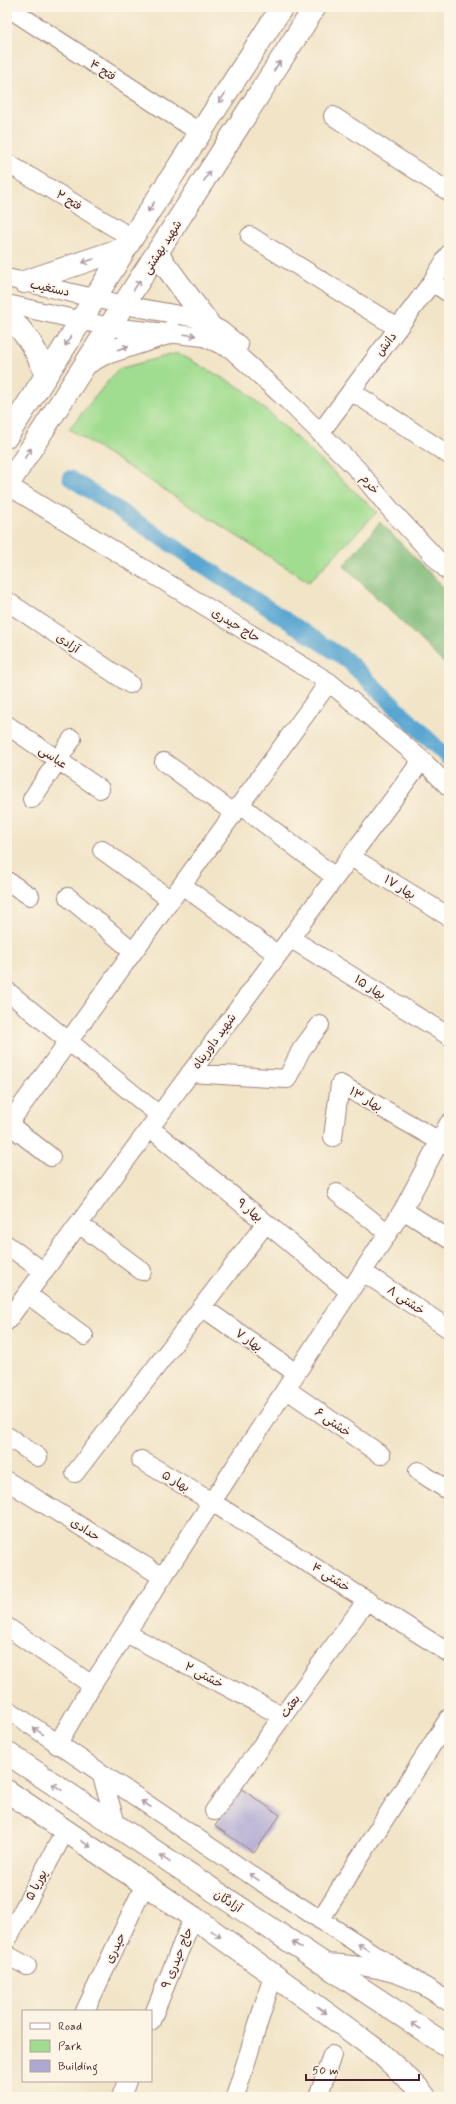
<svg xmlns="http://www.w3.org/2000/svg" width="456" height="2104" font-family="Mynerve,'Playpen Sans Arabic',sans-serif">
	<rect width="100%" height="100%" fill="#fcf5e5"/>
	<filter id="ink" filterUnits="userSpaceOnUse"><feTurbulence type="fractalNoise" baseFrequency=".025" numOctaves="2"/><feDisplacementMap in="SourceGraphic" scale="8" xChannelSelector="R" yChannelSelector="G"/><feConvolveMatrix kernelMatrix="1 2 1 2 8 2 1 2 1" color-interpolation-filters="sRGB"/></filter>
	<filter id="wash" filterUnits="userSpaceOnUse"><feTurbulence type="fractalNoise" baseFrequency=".012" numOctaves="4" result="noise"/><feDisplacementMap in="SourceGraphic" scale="16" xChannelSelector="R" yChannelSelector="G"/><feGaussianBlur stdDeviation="0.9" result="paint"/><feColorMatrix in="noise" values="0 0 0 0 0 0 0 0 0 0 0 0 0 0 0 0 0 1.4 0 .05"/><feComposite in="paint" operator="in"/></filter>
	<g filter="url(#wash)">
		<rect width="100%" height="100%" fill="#f1e4c7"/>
		<path fill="#a1dd90" stroke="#767e5e" d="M178,353l66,37 133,122 -68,70 -240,-153 49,-60z"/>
		<path fill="#80bc7a" stroke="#656e52" d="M380,522l69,71v75l-105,-102z"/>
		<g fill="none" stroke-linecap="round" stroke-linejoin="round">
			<path stroke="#58a6d2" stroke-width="16" d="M70,478l277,182 102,99"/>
		</g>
		<g id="blocks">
			<path fill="#aea8d4" d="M240,1788l40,27 -26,38 -39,-27z"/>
		</g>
	</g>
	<g filter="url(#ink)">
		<use href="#blocks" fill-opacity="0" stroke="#9e8279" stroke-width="1"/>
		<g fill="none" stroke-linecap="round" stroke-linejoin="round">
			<g stroke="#9e8279" stroke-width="20">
				<path id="minor" d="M7,7l192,125
					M333,116l116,76
					M7,163l125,75
					M250,236l148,92
					M7,278l117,27 72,13 24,12 19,15
					M432,282l17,11
					M7,304l103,23 94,10 27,12 56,51 70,69 33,40 59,63
					M351,391l98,64
					M320,433l112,-151 17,-28
					M7,485l322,197 93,78 27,27
					M7,601l123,83
					M7,725l93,64
					M164,762l70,51
					M32,799l40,-60
					M240,805l95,72
					M102,850l69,50
					M351,857l98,60
					M7,881l23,15
					M182,885l96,70
					M68,897l65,54
					M290,938l159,98
					M7,991l152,124
					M190,1073l97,6 14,-29 19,-25
					M7,1123l44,34
					M7,1126l322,-444
					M150,1128l200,164
					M333,1137l7,-53 108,62
					M337,1193l51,40
					M403,1210l46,29
					M79,1224l63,47
					M7,1245l37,27
					M363,1272l86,57
					M27,1294l57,42
					M202,1307l94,66
					M7,1321l415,-561
					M286,1389l95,66
					M7,1436l31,21
					M141,1460l71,42 237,151
					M418,1471l31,20
					M75,1473l191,-250
					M7,1481l156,96
					M7,1627l85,58
					M126,1633l156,83
					M7,1709l253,172 159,102
					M57,1745l35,-60 311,-475 46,-87
					M101,1773l16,54
					M214,1811l153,-211
					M320,1920l129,-202
					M7,1940l58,-109
					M7,1955l20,11
					M324,1963c32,1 67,5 96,21 10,5 20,12 29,18
					M85,2011l60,-127
					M151,2021l42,-104
					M121,2097l6,-16
					M235,2097l38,-121
					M318,2097l14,-42"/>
			</g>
			<g stroke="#9e8279" stroke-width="24">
				<path id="major" d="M157,254l51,69
					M24,282l101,-34
					M7,317c20,15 30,35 39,58
					M87,363l16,-9 68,-22
					M7,436l55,-85 70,-113 150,-231
					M7,486l308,-479
					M7,1753l442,294
					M7,1791l186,126 151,109 35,26 39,36 7,9"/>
			</g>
			<use href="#minor" stroke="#fff" stroke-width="18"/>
			<use href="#major" stroke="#fff" stroke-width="22"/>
		</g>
		<defs><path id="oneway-shaft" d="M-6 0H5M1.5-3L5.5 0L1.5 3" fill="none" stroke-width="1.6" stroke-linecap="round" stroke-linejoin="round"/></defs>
		<g stroke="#ae9aa0">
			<use href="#oneway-shaft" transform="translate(277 66) rotate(-57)"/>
			<use href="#oneway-shaft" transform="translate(222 98) rotate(124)"/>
			<use href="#oneway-shaft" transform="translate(207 176) rotate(-58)"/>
			<use href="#oneway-shaft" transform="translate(151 207) rotate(123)"/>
			<use href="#oneway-shaft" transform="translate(88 261) rotate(161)"/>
			<use href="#oneway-shaft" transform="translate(137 285) rotate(-57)"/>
			<use href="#oneway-shaft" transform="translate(190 335) rotate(7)"/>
			<use href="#oneway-shaft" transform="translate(68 341) rotate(121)"/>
			<use href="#oneway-shaft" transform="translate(123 348) rotate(-16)"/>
			<use href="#oneway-shaft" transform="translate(28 453) rotate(-57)"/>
			<use href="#oneway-shaft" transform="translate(38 1731) rotate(-145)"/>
			<use href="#oneway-shaft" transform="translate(57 1787) rotate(-146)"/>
			<use href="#oneway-shaft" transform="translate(146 1804) rotate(-147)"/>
			<use href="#oneway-shaft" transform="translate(86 1844) rotate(34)"/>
			<use href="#oneway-shaft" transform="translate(165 1859) rotate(-146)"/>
			<use href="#oneway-shaft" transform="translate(254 1877) rotate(-145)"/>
			<use href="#oneway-shaft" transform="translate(216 1934) rotate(36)"/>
			<use href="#oneway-shaft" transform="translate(297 1945) rotate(-147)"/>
			<use href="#oneway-shaft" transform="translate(363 1947) rotate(-148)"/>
			<use href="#oneway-shaft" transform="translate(322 2010) rotate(36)"/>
			<use href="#oneway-shaft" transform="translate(416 2026) rotate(-147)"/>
		</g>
	</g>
	<g text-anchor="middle" stroke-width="3.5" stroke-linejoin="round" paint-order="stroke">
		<g font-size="12" fill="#4a1f2b" stroke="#fcf5e5">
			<text transform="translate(103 70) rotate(33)" y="4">فتح ۴</text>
			<text transform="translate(69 200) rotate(31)" y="4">فتح ۲</text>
			<text transform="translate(162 247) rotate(-57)" y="4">شهید بهشتی</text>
			<text transform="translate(50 288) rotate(12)" y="4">دستغیب</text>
			<text transform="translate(386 344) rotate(-53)" y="4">دانش</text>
			<text transform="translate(370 484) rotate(51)" y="4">خرم</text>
			<text transform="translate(236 625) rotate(31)" y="4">حاج حیدری</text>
			<text transform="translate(68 643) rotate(34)" y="4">آزادی</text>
			<text transform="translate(53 757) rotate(34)" y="4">عباسی</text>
			<text transform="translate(400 887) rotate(31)" y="4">بهار ۱۷</text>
			<text transform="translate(370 987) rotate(32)" y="4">بهار ۱۵</text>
			<text transform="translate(214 1041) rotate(-54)" y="4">شهید داورپناه</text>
			<text transform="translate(366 1099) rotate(30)" y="4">بهار ۱۳</text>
			<text transform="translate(250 1210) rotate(39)" y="4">بهار ۹</text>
			<text transform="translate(406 1300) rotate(34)" y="4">خشتی ۸</text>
			<text transform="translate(249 1340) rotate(35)" y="4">بهار ۷</text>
			<text transform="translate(333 1422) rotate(35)" y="4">خشتی ۶</text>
			<text transform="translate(176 1481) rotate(30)" y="4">بهار ۵</text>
			<text transform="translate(85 1529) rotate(32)" y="4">حدادی</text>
			<text transform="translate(331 1577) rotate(33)" y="4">خشتی ۴</text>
			<text transform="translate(204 1675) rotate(28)" y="4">خشتی ۲</text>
			<text transform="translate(290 1706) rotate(-54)" y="4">بعثت</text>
			<text transform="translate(36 1885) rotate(-62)" y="4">پوریا ۵</text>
			<text transform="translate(228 1901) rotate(33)" y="4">آزادگان</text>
			<text transform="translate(115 1948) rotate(-65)" y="4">حیدری</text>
			<text transform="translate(177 1958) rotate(-68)" y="4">حاج حیدری ۹</text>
		</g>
	</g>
	<rect width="456" height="2104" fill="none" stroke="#fcf5e5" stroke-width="24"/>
	<rect x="22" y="2010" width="130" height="72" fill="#fcf5e5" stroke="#b59f9b"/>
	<rect x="30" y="2023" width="20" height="6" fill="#ffffff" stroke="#b59f9b"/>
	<text x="58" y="2030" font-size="12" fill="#4a1f2b">Road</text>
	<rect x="30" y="2040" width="20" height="12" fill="#a1dd90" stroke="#b59f9b"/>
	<text x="58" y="2050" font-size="12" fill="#4a1f2b">Park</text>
	<rect x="30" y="2060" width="20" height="12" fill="#aea8d4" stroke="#b59f9b"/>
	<text x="58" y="2070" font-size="12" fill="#4a1f2b">Building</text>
	<path d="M306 2074v6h113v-6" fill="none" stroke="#4a1f2b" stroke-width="2"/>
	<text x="312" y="2074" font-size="12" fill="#4a1f2b" stroke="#fcf5e5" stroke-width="3" paint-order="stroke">50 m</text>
</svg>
